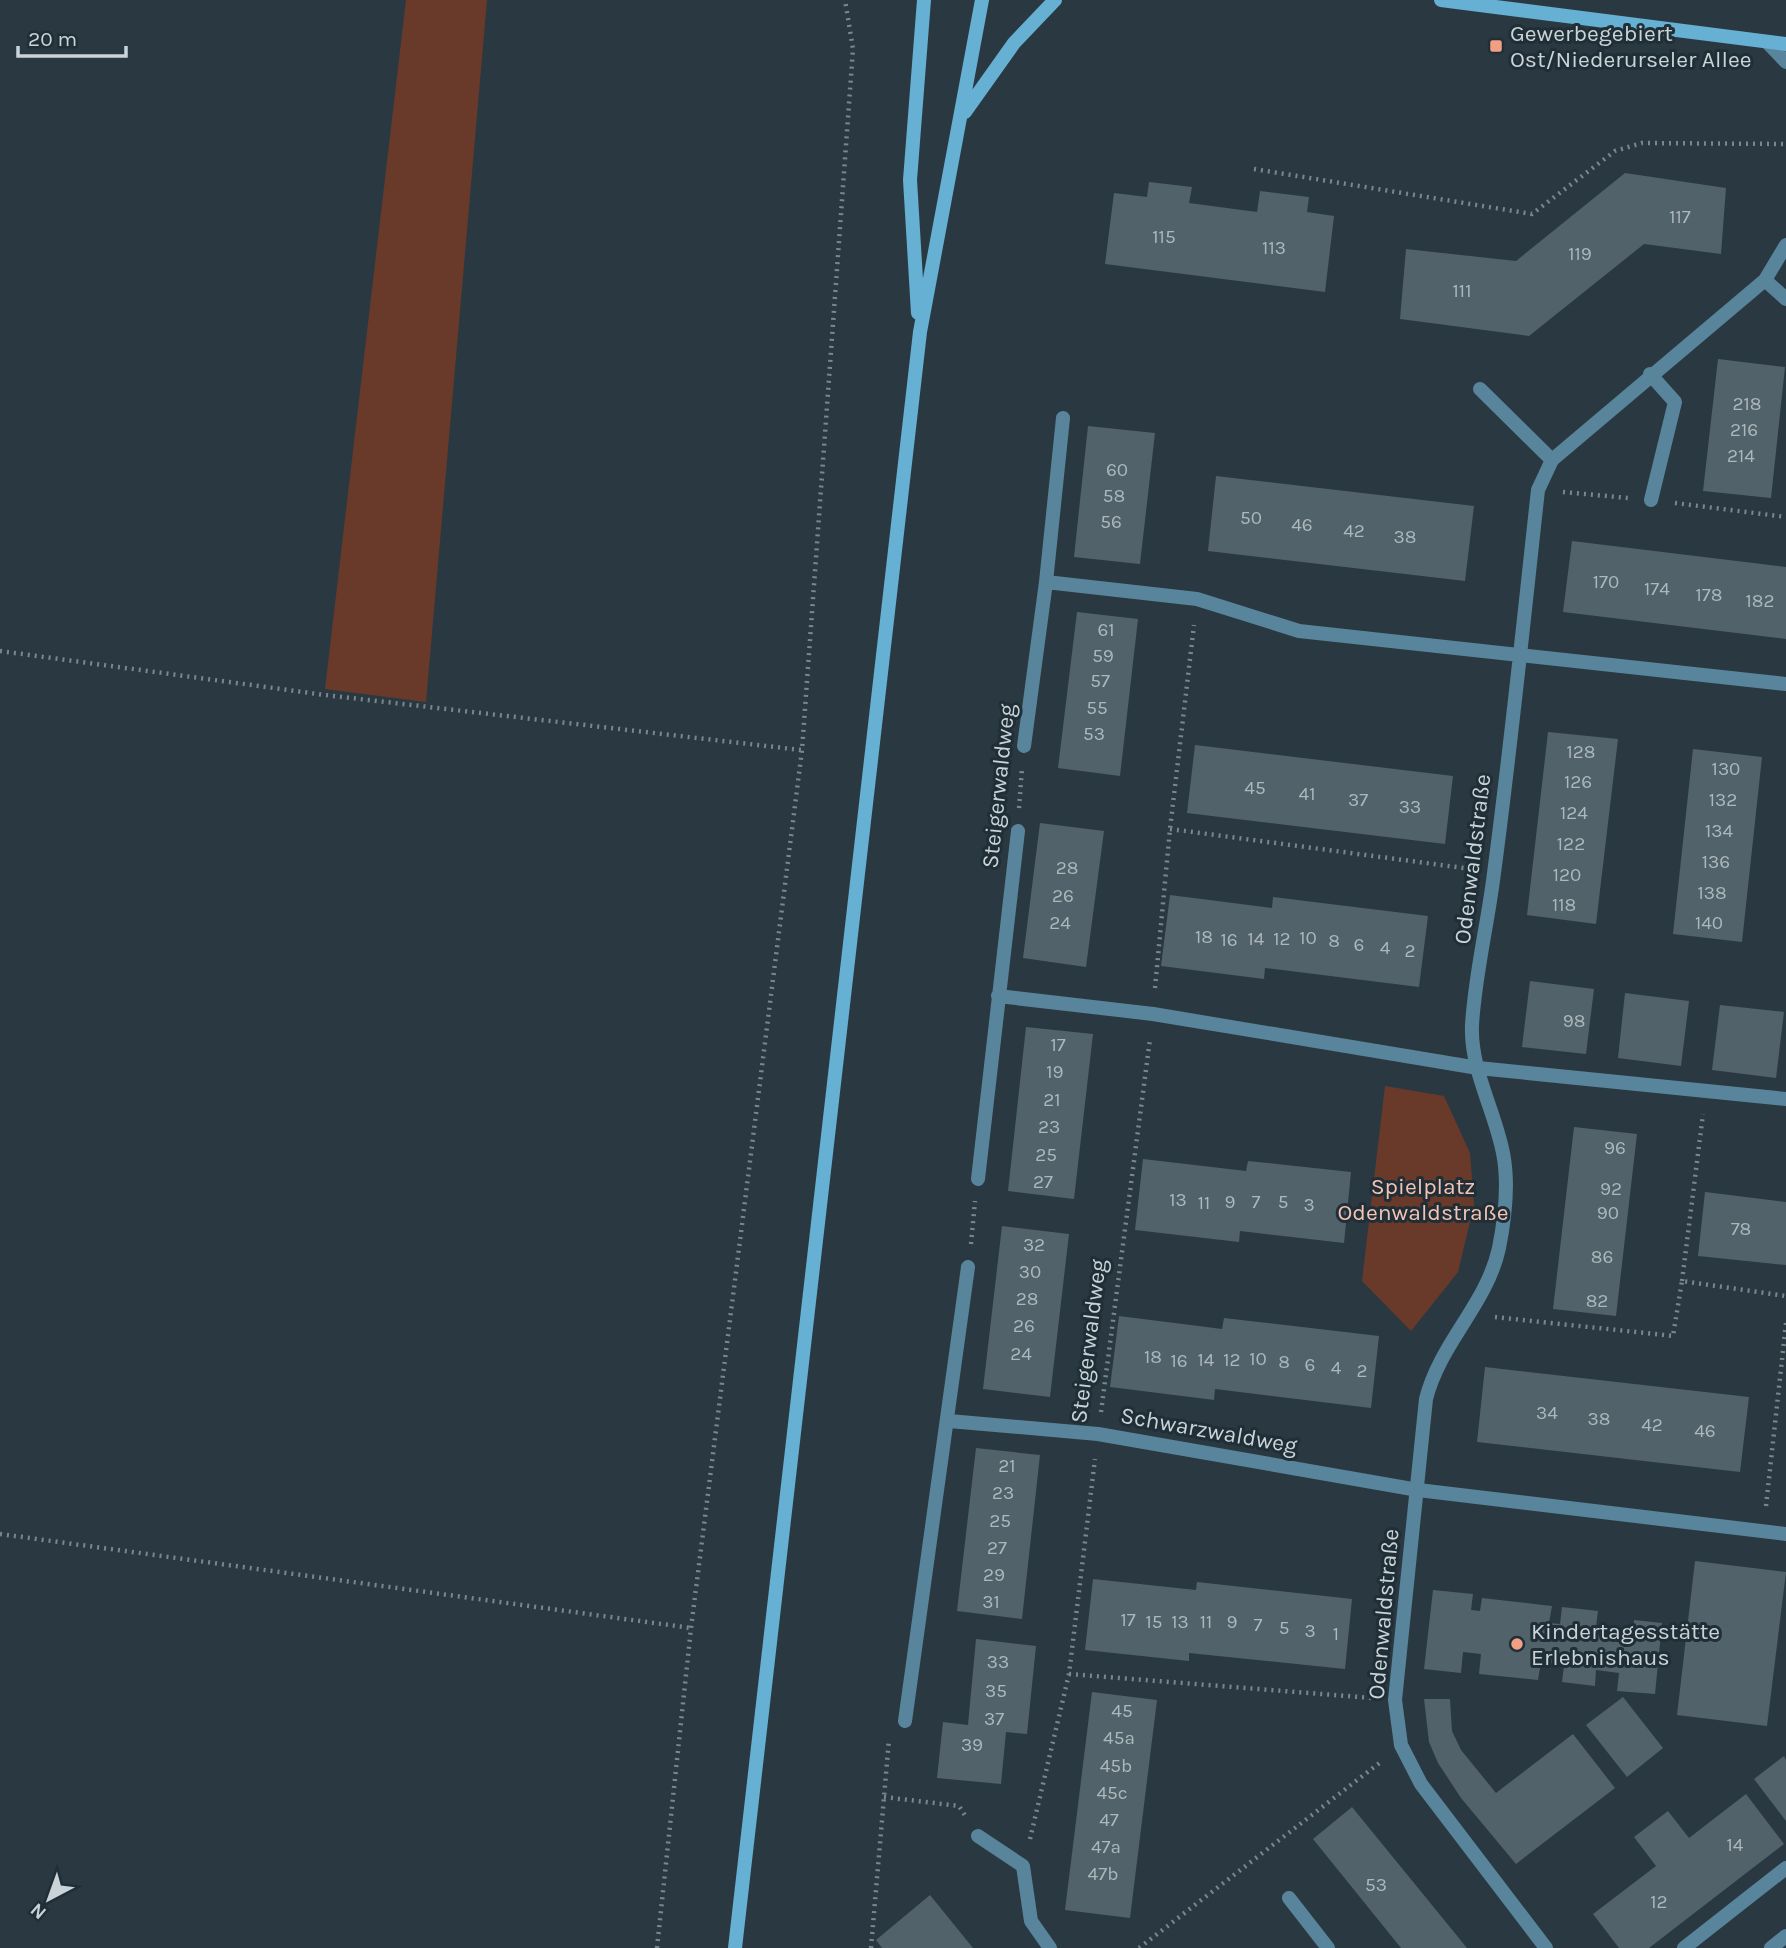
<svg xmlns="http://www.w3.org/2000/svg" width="1786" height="1948" font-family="Karla,sans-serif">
	<rect width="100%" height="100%" fill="#2a3941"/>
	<path fill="#693a2a" d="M406,0h81l-61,702 -101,-13z
		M1385,1086l59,10 26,57 4,52 -16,67 -47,59 -49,-50z"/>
	<path fill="#51626a" d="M1625,173l101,15 -5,66 -77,-10 -115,92 -129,-17 6,-70 110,12z
		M1149,182l43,5 -3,16 68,9 3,-21 49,6 -2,15 27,4 -9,76 -220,-28 9,-71 33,4z
		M1718,359l67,8 -14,131 -68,-7z
		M1088,426l67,7 -15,131 -66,-7z
		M1216,476l258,30 -9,75 -257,-30z
		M1572,541l214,26v72l-223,-27z
		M1077,612l61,7 -18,157 -62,-8z
		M1548,732l70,7 -22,185 -69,-9z
		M1195,745l258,31 -8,68 -258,-31z
		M1693,749l69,8 -20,185 -69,-8z
		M1040,823l64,8 -18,136 -63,-9z
		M1170,895l102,13 1,-11 155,19 -9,71 -154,-19 -1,11 -103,-13z
		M1530,981l64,8 -8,65 -64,-7z
		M1625,993l64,8 -8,65 -63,-8z
		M1720,1005l64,7 -8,66 -64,-8z
		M1026,1027l67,7 -19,165 -66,-8z
		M1574,1127l63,7 -21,182 -63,-7z
		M1143,1159l103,12 2,-10 103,11 -7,71 -104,-12 -1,11 -104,-12z
		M1705,1192l81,10v63l-88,-9z
		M1002,1226l67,8 -19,163 -67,-8z
		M1119,1316l103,13 2,-11 155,18 -8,72 -156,-19 -1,11 -104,-13z
		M1485,1367l264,30 -9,75 -263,-30z
		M976,1448l64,7 -18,164 -65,-8z
		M1695,1561l91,11 -19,154 -90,-11z
		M1093,1579l103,11 1,-8 155,17 -7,70 -156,-16v8l-104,-11z
		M1433,1590l40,4 -2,16 9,1 2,-13 70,8 -3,17 11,1 2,-17 36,4 -3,24 38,4 1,-19 28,3 -7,71 -38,-3 2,-18 -23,-3 -1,16 -33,-4 2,-17 -23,-3 -3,18 -59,-6 2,-20 -18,-2 -2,21 -37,-4z
		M976,1639l60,7 -9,88 -21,-2 -5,52 -64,-6 6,-56 25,3z
		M1092,1692l65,8 -27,218 -65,-8z
		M1623,1697l40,51 -36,29 -41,-52z
		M1424,1699h26l2,32 9,19 35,43 77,-59 42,54 -99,76 -55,-66 -23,-35 -9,-21z
		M1784,1756l2,4v61l-32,-42z
		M1746,1794l38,50 -135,104h-30l-26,-34 63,-48 -22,-29 34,-26 21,27z
		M1352,1807l115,141h-66l-88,-109z
		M930,1895l43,53h-91l-6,-8z"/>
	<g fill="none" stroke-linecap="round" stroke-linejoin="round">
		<path stroke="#7b878d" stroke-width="4.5" stroke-dasharray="2 5" stroke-linecap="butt" d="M1254,169l278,45 83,-63 27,-8 144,1
			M1563,492l65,6
			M1675,503l111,14
			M0,651l325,44 476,55
			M1019,808l3,-40
			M1170,829l301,40
			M1155,988l15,-159 24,-204
			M971,1244l4,-43
			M1682,1281l21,-167
			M1495,1317l178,19 9,-55 104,15
			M1101,1412l49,-373
			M1766,1506l20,-183
			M0,1534l691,94
			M1069,1674l303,24
			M884,1797l75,9 7,11
			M1030,1839l39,-165 26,-215
			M657,1948l34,-320 111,-878 51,-701 -8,-49
			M871,1948l18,-209
			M1139,1948l243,-187"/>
		<path stroke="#58859b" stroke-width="14" d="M1480,389l72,71
			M1289,1898l39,50"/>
		<path stroke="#58859b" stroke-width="14" d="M1767,42l19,20
			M1765,280l21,19
			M1650,374l25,28 -24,98
			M1046,582l151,17 102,32 487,53
			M1024,746l22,-164 17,-164
			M998,996l155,18 325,54 308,31
			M978,1179l40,-348
			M949,1421l149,13 320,56 368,44
			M905,1721l63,-454
			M978,1836l45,30 8,55 19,27
			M1546,1948l-125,-164 -20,-39 -6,-45 31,-301c14,-56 61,-95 73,-151 6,-30 10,-65 4,-95 -8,-42 -33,-84 -31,-128 3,-51 16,-102 22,-152 17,-127 30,-256 44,-383l14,-30 213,-180 21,-35
			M1684,1948l102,-80
			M1771,1948l15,-12"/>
		<path stroke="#66b0d3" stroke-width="14" d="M1441,0l345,44
			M965,112l49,-69 41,-43
			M918,313l-8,-133 14,-180
			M735,1948l185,-1616 62,-332"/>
	</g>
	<g fill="#f39f83" stroke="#202f37" stroke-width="2.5">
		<rect x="1489" y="39" width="14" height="14" rx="3.5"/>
		<circle cx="1517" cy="1644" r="7"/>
	</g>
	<g text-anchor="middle" stroke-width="6" stroke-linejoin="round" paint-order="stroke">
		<g font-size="19" fill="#acb8bc">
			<text x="1680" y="223">117</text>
			<text x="1164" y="243">115</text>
			<text x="1274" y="254">113</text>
			<text x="1580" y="260">119</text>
			<text x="1462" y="297">111</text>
			<text x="1747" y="410">218</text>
			<text x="1744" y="436">216</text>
			<text x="1741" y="462">214</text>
			<text x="1117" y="476">60</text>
			<text x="1114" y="502">58</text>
			<text x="1251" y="524">50</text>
			<text x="1111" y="528">56</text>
			<text x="1302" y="531">46</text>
			<text x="1354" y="537">42</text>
			<text x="1405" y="543">38</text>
			<text x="1606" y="588">170</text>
			<text x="1657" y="595">174</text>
			<text x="1709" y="601">178</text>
			<text x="1760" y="607">182</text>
			<text x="1106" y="636">61</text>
			<text x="1103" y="662">59</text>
			<text x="1100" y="687">57</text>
			<text x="1097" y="714">55</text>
			<text x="1094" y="740">53</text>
			<text x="1581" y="758">128</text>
			<text x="1726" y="775">130</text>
			<text x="1578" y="788">126</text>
			<text x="1255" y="794">45</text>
			<text x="1307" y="800">41</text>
			<text x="1358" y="806">37</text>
			<text x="1723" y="806">132</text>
			<text x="1410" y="813">33</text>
			<text x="1574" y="819">124</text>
			<text x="1719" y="837">134</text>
			<text x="1571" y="850">122</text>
			<text x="1716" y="868">136</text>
			<text x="1067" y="874">28</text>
			<text x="1567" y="881">120</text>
			<text x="1712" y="899">138</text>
			<text x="1063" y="902">26</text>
			<text x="1564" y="911">118</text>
			<text x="1060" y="929">24</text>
			<text x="1709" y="929">140</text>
			<text x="1204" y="943">18</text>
			<text x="1308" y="944">10</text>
			<text x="1256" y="945">14</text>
			<text x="1282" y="945">12</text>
			<text x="1229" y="946">16</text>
			<text x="1334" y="947">8</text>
			<text x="1359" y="951">6</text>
			<text x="1385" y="954">4</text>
			<text x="1410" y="957">2</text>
			<text x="1574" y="1027">98</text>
			<text x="1058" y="1051">17</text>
			<text x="1055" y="1078">19</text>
			<text x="1052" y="1106">21</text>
			<text x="1049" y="1133">23</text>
			<text x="1615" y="1154">96</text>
			<text x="1046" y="1161">25</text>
			<text x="1043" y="1188">27</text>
			<text x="1611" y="1195">92</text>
			<text x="1178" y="1206">13</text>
			<text x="1230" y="1208">9</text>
			<text x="1256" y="1208">7</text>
			<text x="1283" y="1208">5</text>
			<text x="1204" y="1209">11</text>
			<text x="1309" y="1211">3</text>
			<text x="1608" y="1219">90</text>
			<text x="1741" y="1235">78</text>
			<text x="1034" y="1251">32</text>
			<text x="1602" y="1263">86</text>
			<text x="1030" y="1278">30</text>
			<text x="1027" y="1305">28</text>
			<text x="1597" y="1307">82</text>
			<text x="1024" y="1332">26</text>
			<text x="1021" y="1360">24</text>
			<text x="1153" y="1363">18</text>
			<text x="1258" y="1365">10</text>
			<text x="1206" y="1366">14</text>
			<text x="1232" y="1366">12</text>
			<text x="1179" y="1367">16</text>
			<text x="1284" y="1368">8</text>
			<text x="1310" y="1371">6</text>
			<text x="1336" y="1374">4</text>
			<text x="1362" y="1377">2</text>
			<text x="1547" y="1419">34</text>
			<text x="1599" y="1425">38</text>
			<text x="1652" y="1431">42</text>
			<text x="1705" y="1437">46</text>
			<text x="1007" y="1472">21</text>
			<text x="1003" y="1499">23</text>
			<text x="1000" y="1527">25</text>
			<text x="997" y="1554">27</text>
			<text x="994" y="1581">29</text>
			<text x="991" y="1608">31</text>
			<text x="1128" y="1626">17</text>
			<text x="1154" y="1628">15</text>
			<text x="1180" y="1628">13</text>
			<text x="1206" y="1628">11</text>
			<text x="1232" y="1628">9</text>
			<text x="1258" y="1631">7</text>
			<text x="1284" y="1634">5</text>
			<text x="1310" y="1637">3</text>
			<text x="1336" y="1640">1</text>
			<text x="998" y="1668">33</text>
			<text x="996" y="1697">35</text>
			<text x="1122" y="1717">45</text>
			<text x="994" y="1725">37</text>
			<text x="1119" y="1744">45a</text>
			<text x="972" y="1751">39</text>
			<text x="1116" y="1772">45b</text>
			<text x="1112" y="1799">45c</text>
			<text x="1109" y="1826">47</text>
			<text x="1735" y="1851">14</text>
			<text x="1106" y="1853">47a</text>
			<text x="1103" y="1880">47b</text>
			<text x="1376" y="1891">53</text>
			<text x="1659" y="1908">12</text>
		</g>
		<g font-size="23" fill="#cad4d8" stroke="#202f37" text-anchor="start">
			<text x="1510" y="41">Gewerbegebiert<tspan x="1510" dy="26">Ost/Niederurseler Allee</tspan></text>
			<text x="1531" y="1639">Kindertagesstätte<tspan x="1531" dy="26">Erlebnishaus</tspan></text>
		</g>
		<g font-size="23" fill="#cad4d8" stroke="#202f37">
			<text transform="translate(998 786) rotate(-84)" y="8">Steigerwaldweg</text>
			<text transform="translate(1472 859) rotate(-83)" y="8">Odenwaldstraße</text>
			<text transform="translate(1088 1341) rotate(-83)" y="8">Steigerwaldweg</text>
			<text transform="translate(1209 1430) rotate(10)" y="8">Schwarzwaldweg</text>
			<text transform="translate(1383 1614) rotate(-85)" y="8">Odenwaldstraße</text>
		</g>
		<g font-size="23" fill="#f4c3b2" stroke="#202f37">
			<text x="1423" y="1194">Spielplatz<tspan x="1423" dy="26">Odenwaldstraße</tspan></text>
		</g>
	</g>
	<g transform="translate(49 1899) rotate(221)" stroke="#202f37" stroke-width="5" paint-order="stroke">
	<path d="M0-5L12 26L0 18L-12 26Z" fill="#cad4d8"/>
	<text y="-10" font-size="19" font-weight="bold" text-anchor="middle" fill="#cad4d8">N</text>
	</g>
	<path d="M18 46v10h108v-10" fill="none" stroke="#cad4d8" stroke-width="3.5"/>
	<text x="28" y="46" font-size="21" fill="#cad4d8" stroke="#202f37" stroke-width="5" paint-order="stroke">20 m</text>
</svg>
